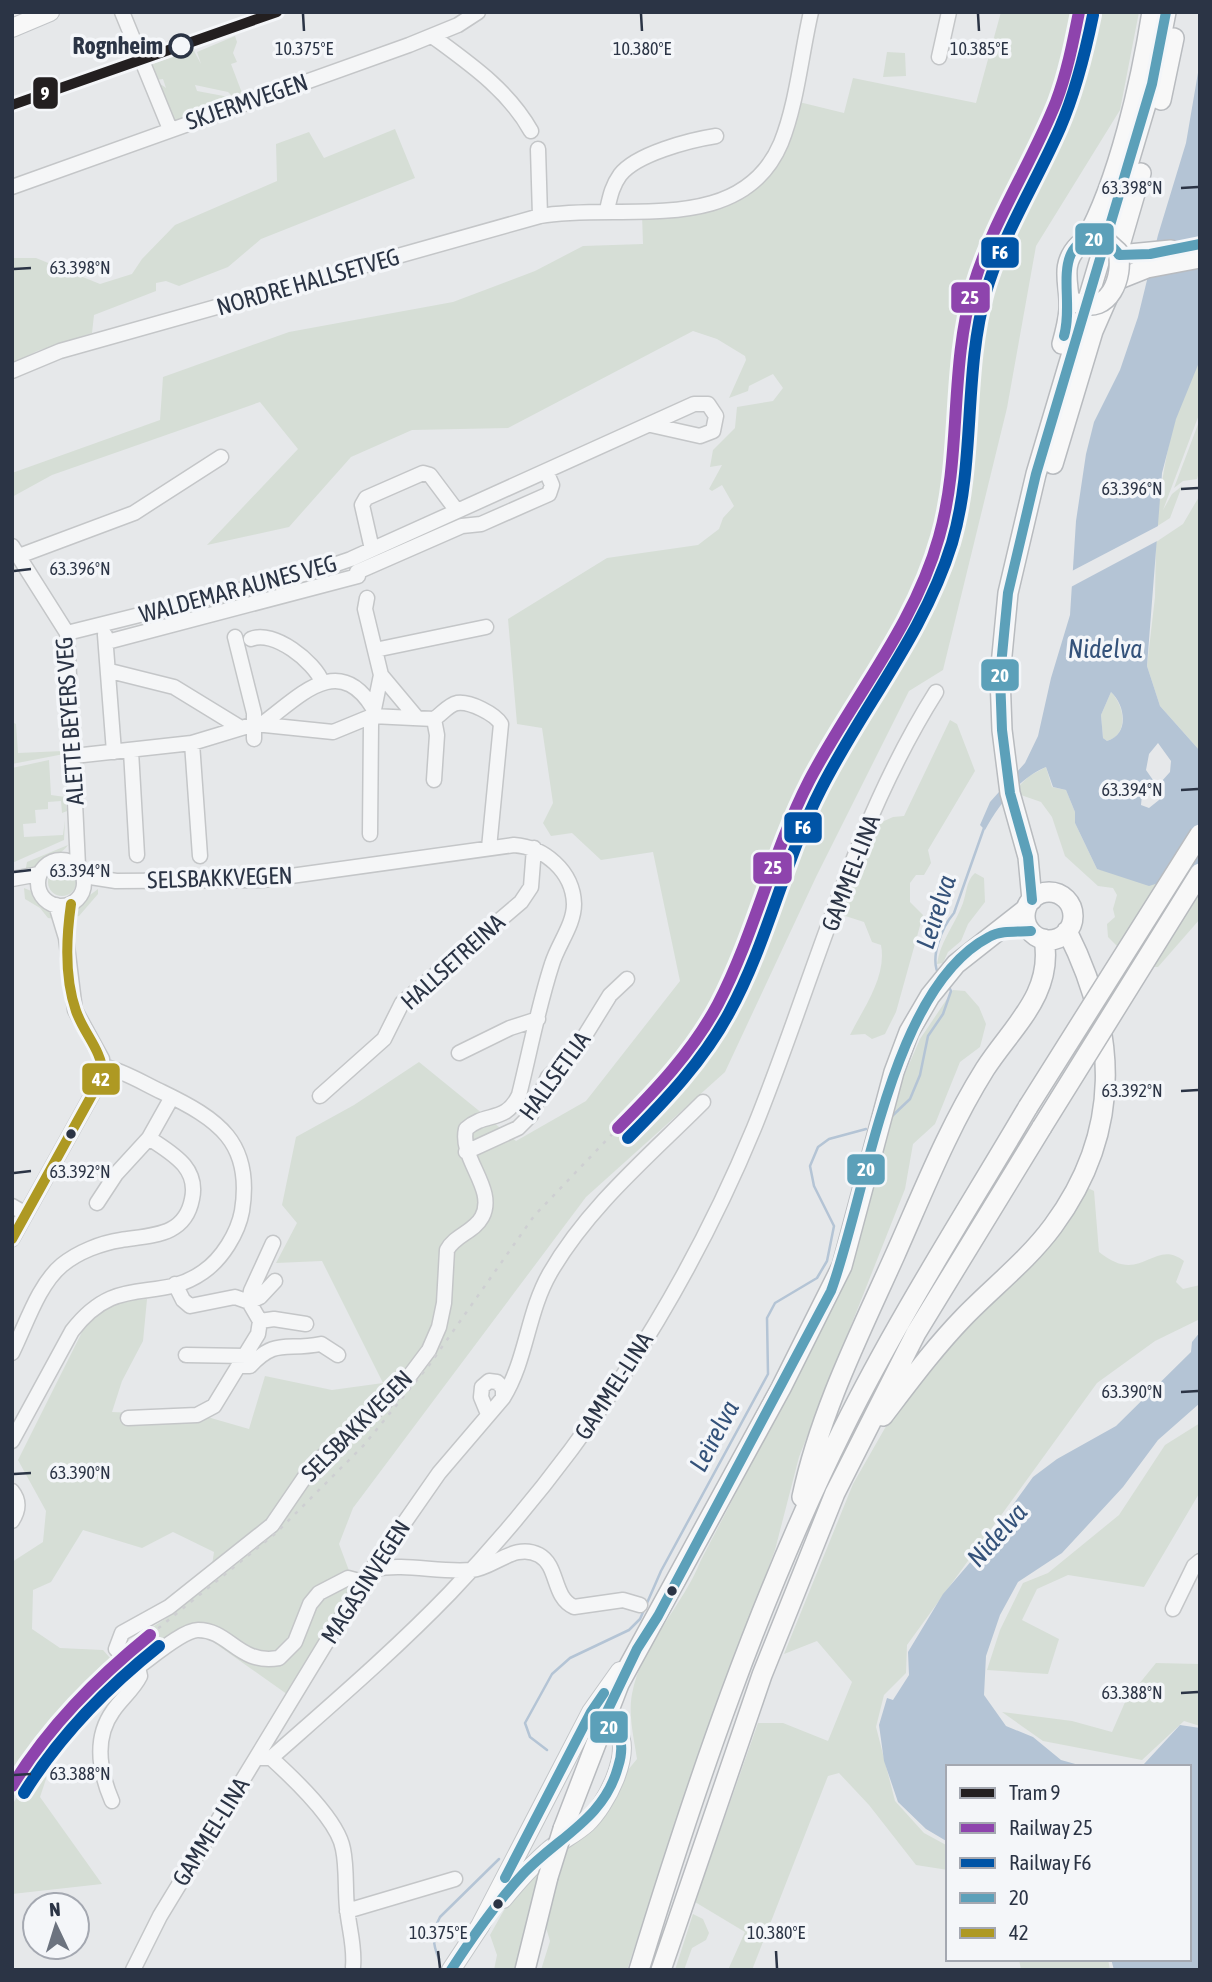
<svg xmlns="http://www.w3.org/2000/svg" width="1212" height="1982" font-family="'Asap Condensed',sans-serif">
	<rect width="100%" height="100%" fill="#e6e8ea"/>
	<path fill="#d6ded6" d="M1001,12h138l-19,98 -84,136 -29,162 -64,262 -34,21 -93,186 -91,195 -139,125 -233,311 -14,36 15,40 -63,113 -92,-65 -66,23 -2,-15c35,-22 79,-42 83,-88l-41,-20 -31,16 -59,-18 -32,52 -18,8 -1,39 28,19 43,2 8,9 -65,65 -34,51v-213l31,-20 3,-31 -28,-51 72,-144 33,-15 24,-2 -4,42 -21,40 -10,31 92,4 45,13 16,-53 67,14 51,-7 -61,-122 -46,2 21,-40 -15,-18 14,-68 58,-32 65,-43 97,79 70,-40 94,-120 -27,-129 -52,8 -29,-27 -21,3 -8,-13 10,-20 -11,-75 -25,-4 -9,-105 99,-61 91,-13 21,-16 4,-11 11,-12 -12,-21 -10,6 -3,-2 13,-24 -12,2 3,-17 22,-22 2,-21 36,-6 10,-13 -10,-14 -24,12 -1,5 -19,7 17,-38 -1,-4 -28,-17 -24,-8 -185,97 -96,2 -61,27 -62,70 -82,18 91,-96 -38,-47 -208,73 -40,22v-24l148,-53 3,-43 126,-45 164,-30 82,-31 48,-25 60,-2 -1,-29c99,-2 130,-14 157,-113l45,11 9,-35 123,25z
		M235,36l2,6 -4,11 4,9 -6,2 11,29 7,3 -13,4 -8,-8 -33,-7 2,6 32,6 1,6 -51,18 -4,-1 -16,-37 7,5 -3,-9 -7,1 -6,-15 43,-16 8,15 -4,-12z
		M887,52l18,1 1,23 -23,1z
		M395,129l20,49 -154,61 -33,28 -49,19 -13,-5 -10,2v8l-62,24 -2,18 -55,18 -25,13v-106h24l64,26 32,-10 10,-15 33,-34 102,-44 -1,-37 33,-12 15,26z
		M1200,360v52l-37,98 9,-16 10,-8 -12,32 -14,9c7,-55 15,-117 44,-167z
		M1200,419v50l-3,10 -14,2 -9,7z
		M1200,495v256l-40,-45 -13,-40 8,-69 1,-55 27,-18z
		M1111,692c14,14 18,43 -4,49l-4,-3 -2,-23z
		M950,720l7,4 18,47 -47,79 3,13 -7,12h-8l-6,8v19l13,13 -27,97 -11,22 -13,5 -7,-5 -15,1c14,-28 37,-59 31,-90l-9,-3 -8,-20 -25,-8 34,-88 20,-9 11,-1z
		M12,722l4,2 2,29 45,-2 1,3 -52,10z
		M49,760l2,35 14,2 2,14 -5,2 -1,-12 -13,1v7l-13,1 1,13 -13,1 1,13 39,-2 2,-15 -1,20 -52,23v-95z
		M1046,767l6,20 14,3 9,22v11l22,46 61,14 -40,64 -10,-10 -1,-13 8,-7 -2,-8 4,-14 -4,-7 -15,-2 -33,-30 -13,-39 -11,-15 -23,-8 -1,-6 12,-12z
		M68,845c-4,8 -34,24 -43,28l2,-11z
		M48 882a14 14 0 1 1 28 0a14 14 0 1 1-28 0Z
		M975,873l9,5 1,24 -17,22 -7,17 -13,11 -5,11 -6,1c3,-21 16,-37 24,-56 6,-12 4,-26 14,-35z
		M24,888l12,5 20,26 -8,-1 -8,-10 -15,-9z
		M98,889v5l-19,22 -8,2 3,-11z
		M1200,890v29l-42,48h-6z
		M953,990l12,1 14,16 7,17 -6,23 -20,15 -25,62 -22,20 -8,45 -106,268 -24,93 -85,230 -63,190h-86l9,-29 -6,-20 19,-72 74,-90c-3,-21 -9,-44 -5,-65 9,-49 51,-88 69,-134l138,-264 21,-58 40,-153 20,-46z
		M1088,1188l6,3 5,61c43,35 54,-15 85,9l-8,21 7,7 17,-4v34l-45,22 -58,42 -190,262 -1,28 -22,22 -8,32 19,74 29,32 24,13v24l-32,-5 -47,-60 -30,-32 -11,3 -76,194h-24l17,-38 -50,-30 63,-179h25l45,18 24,-59 -35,-41 -33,13 69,-170 32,-56 36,-52 18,-16 35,-47 75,-67 19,-24z
		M1200,1423v69l-56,95 -76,-12 -31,14 -15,31 37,19 -11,35 -61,-4 13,-40 23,-47 25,-10 71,-58 46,-70z
		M1156,1663l44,1v62l-16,-5 -42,39 -99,-19 -41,-29 70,9 40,11 14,-32z
		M44,1755l2,24 -6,18 62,87 -90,10v-89z
		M548,1856l-31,114h-23l3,-15 -7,-20 32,-57z
		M693,1914l10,5 6,14 -3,7 -14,8 -8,22h-9z
		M1019,1959h89l2,11h-89z"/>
	<path fill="#b4c4d5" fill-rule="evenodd" d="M1200,61v299l-24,59 -14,54 -15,193 13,40 40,45v119l-51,16 -52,-17 -22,-46v-11l-9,-22 -13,-3 -7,-20c-26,10 -49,40 -61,63l-5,-5 10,-23 35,-39 13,-27 13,-58 19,-63 6,-94 10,-67 8,-32 26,-52 18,-53 20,-82 28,-92zM1111,692c15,14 18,43 -4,49l-4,-3 -2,-23zM1158,743l13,18 -1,11 -9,10 -8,-2 -7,-10 3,-16zM1143,784l18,5 -2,11 -10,8 -8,-3z
		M1200,1332v71l-42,37 -35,47 -61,66 -44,29 -18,33 -14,41 -2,39 22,31 27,11 28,23 25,7h-138v75l-22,-13 -28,-27 -14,-41 -5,-36 8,-27 6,2 16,-25 -1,-23 35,-58 36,-42 54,-75 24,-18 59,-33 75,-74 1,-10z
		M1180,1725l20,3v242h-86l-3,-11h78v-192h-69l24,-3z"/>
	<path fill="#e6e8ea" d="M1200,237v27l-44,-18z
		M1160,525l-1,15 -90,48 1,-16z"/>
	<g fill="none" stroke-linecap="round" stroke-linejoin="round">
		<path stroke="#b4c4d5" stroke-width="2.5" d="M939,975c-10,-17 3,-48 15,-62l30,-85
			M890,1118l20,-19 10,-24 8,-39 15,-22 8,-23 -3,-6
			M547,1750l-17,-13 -5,-14 27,-49 18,-16 59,-28 11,-11 21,-48 107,-197 -1,-56 8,-15 42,-25 10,-17 7,-35 -20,-40 -4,-20 8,-19 11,-8 37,-10
			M439,1959c-7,-16 -7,-27 1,-42l59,-58"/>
		<g stroke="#c4c6c8" stroke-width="17">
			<path id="minor" d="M122,12l48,117
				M432,36c38,28 76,54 99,95
				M939,57l10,-45
				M538,149l2,67
				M12,187l397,-142 49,-20 20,-13
				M607,210c3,-13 5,-24 13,-35 16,-21 70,-35 96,-39
				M12,371l48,-20 480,-135c80,-14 201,22 241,-73 16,-40 20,-88 30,-131
				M12,546l55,87 11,233
				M372,549l-10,-44 4,-7 57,-25 7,2 27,36
				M19,556l115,-43 87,-56
				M357,572l105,-46 19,-2 68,-30 3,-9 -6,-14
				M367,598l-2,11 16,66 -10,49 -1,110
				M67,633l249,-62 35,-12 343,-155h14l8,12 -3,15 -13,5 -49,-11
				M105,635l9,117
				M235,637l19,76v26
				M251,639c22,-10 64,23 71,43
				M107,642l251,-66
				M375,650l111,-23
				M110,671l64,16 67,41
				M381,675l36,43
				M434,719l3,16 -3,45
				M262,724c36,-26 76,-73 111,-16
				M192,743l8,113
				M131,751l6,104
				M74,756l118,-13 63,-19 78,8 39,-16 62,3c8,-5 14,-14 23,-16 13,-2 38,11 44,21l-12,124
				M38 883a23 23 0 1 1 46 0a23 23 0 1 1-46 0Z
				M84,876l32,5 146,-1 252,-35c30,2 59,26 60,59 0,21 -16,40 -22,60 -14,43 -22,87 -33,131 -14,29 -33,16 -53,34 -7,30 31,60 16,88 -8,15 -27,18 -35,33l-3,53 -5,24 -10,23 -21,28 -25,26 -70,61 -41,60 -103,82 -47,26 -6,16 14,16 8,2
				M12,879l27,-5
				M459,1053l51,-25 28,-9
				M320,1096l64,-57 18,-36 119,-101 10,-15 3,-39
				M466,1152l52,-24 13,-13 17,-38 28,-27 34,-55 17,-16
				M97,1203l19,-29 33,-36
				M12,1206l14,8
				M12,1239l91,-164 -1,-16 -27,-49 -9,-72 -10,-33
				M273,1243l-22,48 -2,11 11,-5 15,-16
				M260,1321l14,-2 32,5
				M12,1353c14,-28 26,-68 50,-88 16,-13 39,-22 59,-25 32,-5 64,-4 71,-41 7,-32 -21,-46 -43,-61l23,-41
				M186,1355l60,1
				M240,1366h10c26,-28 35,-15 71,-22l17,11
				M503,1398c24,-39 24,-85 47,-125 38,-66 99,-117 153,-171
				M128,1418l69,-3 17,-9 44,-72 2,-13 -11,-19 -14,-5 -45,9 -7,-6 -8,-16
				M12,1441l60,-110c46,-60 84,-26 131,-59 19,-13 35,-39 39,-61 11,-69 -24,-92 -80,-119 -19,-9 -38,-21 -59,-26
				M12,1491c8,10 7,19 0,30
				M374,1569c33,-6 65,4 98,1 22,-2 43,-28 67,-15 20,11 13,42 35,52l49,-7 17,5
				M1173,1609l21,-43 6,-5
				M138,1667c13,-9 45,-37 60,-37 32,0 40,35 81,28l16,-16 15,-38 9,-11 29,-15 15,4
				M256,1758h15c61,-54 123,-107 179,-165 129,-135 233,-293 304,-465 59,-145 98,-303 182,-436
				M271,1758c22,20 67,62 72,91 4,19 2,40 4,59 2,21 8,38 6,59
				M112,1801c-12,-28 -19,-62 1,-90 8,-12 20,-21 27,-35l-2,-9
				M347,1911l108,-32
				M133,1970l27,-54 203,-334 76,-109 64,-75v-10l-6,-6 -8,-1 -7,6 -1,10 7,17"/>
		</g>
		<g stroke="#c2c5c8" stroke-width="20">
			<path id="major" d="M12,28l38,-16
				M503,1899c14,-17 28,-33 44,-47 12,-11 28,-18 40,-29 18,-17 46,-69 30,-93l-16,-6
				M451,1970l29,-44 111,-214 29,-41"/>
		</g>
		<g stroke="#b8bbbf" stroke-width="22">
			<path id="highway" d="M1161,100l13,-62
				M1085,241c34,-61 56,-160 67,-229
				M1118,252l23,-79
				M1119,255l52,-5
				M1117,280l30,-12 53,-10
				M1062,344c3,-11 6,-22 7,-34 2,-24 -11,-44 10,-65l19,-6
				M1053,464l40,-133 14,-32
				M1025 916a24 24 0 1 1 48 0a24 24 0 1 1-48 0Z
				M1032,900l-4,-43 -18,-64 -8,-63 -2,-54 8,-83 28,-119 116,-390 14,-72
				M883,1416c26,-34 51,-68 81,-99 29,-30 64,-57 89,-91 70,-95 65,-194 14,-295
				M802,1497c18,-85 58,-164 93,-242 28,-63 53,-127 90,-186 27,-42 69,-75 59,-130
				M563,1829l56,-145 162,-296 61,-122 52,-194 15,-40 21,-36 26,-32 70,-55
				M525,1970l23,-93
				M639,1970c56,-183 119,-369 204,-541 55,-111 122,-215 185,-322
				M661,1970l101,-295 73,-182 81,-160 126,-206"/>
		</g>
		<use href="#minor" stroke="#f5f6f7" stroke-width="14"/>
		<use href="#major" stroke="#f8f8f8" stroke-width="18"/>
		<use href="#highway" stroke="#f8f8f8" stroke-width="19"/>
		<path stroke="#cecfd2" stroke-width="2.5" stroke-dasharray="3.5 7" stroke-linecap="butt" d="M150,1635l126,-102 88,-88 66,-81 104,-148 84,-88"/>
		<g stroke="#b8bbbf" stroke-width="22" stroke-linecap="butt">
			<path id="highway-bridge" d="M1078,303c31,12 46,-26 40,-51l-11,-10 -9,-3
				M1028,1107l172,-273
				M1042,1127l158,-254
				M548,1877l15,-48"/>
		</g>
		<use href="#highway-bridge" stroke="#f8f8f8" stroke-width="19"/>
		<g stroke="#f4f6f9" stroke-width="16">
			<path id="bus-1" d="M1064,336c8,-28 -3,-60 7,-82 10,-22 37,-18 48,1l31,-1 50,-10
				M1032,900l-4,-43 -18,-64 -8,-63 -2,-54 8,-83 28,-119 116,-390 14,-72
				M505,1878l86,-166 13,-19
				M451,1970c22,-34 45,-67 72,-96 35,-37 81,-55 95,-107 4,-12 5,-25 -1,-37l-16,-6 36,-75 21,-33 173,-325c36,-98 60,-303 158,-354 12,-7 29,-5 42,-6"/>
		</g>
		<g stroke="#f4f6f9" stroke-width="16">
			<path id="bus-2" d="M12,1239l91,-164c-1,-25 -19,-41 -27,-64 -12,-34 -10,-72 -5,-107"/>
		</g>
		<use href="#bus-1" stroke="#5ca0b9" stroke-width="10"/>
		<use href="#bus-2" stroke="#ae9923" stroke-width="10"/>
		<g stroke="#f4f6f9" stroke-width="18">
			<path id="rail-1" d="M618,1128c38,-38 75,-77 100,-124 37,-71 54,-151 91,-223 42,-81 105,-154 130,-244 23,-81 10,-168 34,-250 19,-65 58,-122 83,-185 11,-29 17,-60 23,-90
				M12,1786c37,-60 84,-107 138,-151"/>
		</g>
		<g stroke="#f4f6f9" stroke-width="18">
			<path id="rail-2" d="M628,1138c38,-38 75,-77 101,-125 39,-71 55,-152 92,-224 42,-83 103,-155 131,-246 24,-81 11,-169 34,-251 17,-58 50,-109 74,-164 16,-37 25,-74 33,-113
				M24,1793c36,-58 81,-104 135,-147"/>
		</g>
		<use href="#rail-1" stroke="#8e44ad" stroke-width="12"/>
		<use href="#rail-2" stroke="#0054a6" stroke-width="12"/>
		<g stroke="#f4f6f9" stroke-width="16">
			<path id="tram-1" d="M12,105l265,-93"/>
		</g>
		<use href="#tram-1" stroke="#231f20" stroke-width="10"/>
	</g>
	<path fill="none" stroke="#2b3445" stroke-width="2.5" d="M303,14l1,17M641,14l1,17M978,14l1,17M1181,188l17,-1M14,269l17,-1M1181,489l17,-1M14,571l17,-2M1181,790l17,-1M14,872l17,-2M1181,1091l17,-1M14,1173l17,-2M1181,1392l17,-1M14,1474l17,-1M1181,1693l17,-1M14,1775l17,-1M438,1951l2,17M776,1951l1,17"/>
	<circle fill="#f4f6f9" stroke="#2b3445" stroke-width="3.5" cx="181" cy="46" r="11"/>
	<g fill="#2b3445" stroke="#f4f6f9" stroke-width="2.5">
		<circle cx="71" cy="1134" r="6"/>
		<circle cx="672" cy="1591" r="6"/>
		<circle cx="498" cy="1904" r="6"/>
	</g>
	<g text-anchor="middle" stroke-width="7" stroke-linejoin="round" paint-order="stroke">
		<g font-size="24" font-weight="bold" fill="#2b3445" stroke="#f4f6f9" text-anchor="end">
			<text x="163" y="54">Rognheim</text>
		</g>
		<g font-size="24" fill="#2b3445" stroke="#f4f6f9">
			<text transform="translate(247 102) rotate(-19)" y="8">SKJERMVEGEN</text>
			<text transform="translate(308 282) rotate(-16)" y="8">NORDRE HALLSETVEG</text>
			<text transform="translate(238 589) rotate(-15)" y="8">WALDEMAR AUNES VEG</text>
			<text transform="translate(70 721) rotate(-94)" y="8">ALETTE BEYERS VEG</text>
			<text transform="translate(851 873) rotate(-69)" y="8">GAMMEL-LINA</text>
			<text transform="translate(220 878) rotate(-2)" y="8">SELSBAKKVEGEN</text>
			<text transform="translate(453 962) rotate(-42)" y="8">HALLSETREINA</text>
			<text transform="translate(555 1076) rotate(-54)" y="8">HALLSETLIA</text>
			<text transform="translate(614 1386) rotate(-57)" y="8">GAMMEL-LINA</text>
			<text transform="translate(357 1426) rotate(-45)" y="8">SELSBAKKVEGEN</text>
			<text transform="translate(366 1582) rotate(-57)" y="8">MAGASINVEGEN</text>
			<text transform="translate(211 1832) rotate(-58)" y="8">GAMMEL-LINA</text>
		</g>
		<g font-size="26" font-style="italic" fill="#34527a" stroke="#f4f6f9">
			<text x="1105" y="658">Nidelva</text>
			<text transform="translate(936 912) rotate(-72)" y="9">Leirelva</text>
			<text transform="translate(714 1436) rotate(-62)" y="9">Leirelva</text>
			<text transform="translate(997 1535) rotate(-48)" y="9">Nidelva</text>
		</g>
	</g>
	<g font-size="18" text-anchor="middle" fill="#2b3445" stroke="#f4f6f9" stroke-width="7" stroke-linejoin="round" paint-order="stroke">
		<text x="304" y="55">10.375°E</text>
		<text x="642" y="55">10.380°E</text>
		<text x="979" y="55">10.385°E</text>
		<text x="1132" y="194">63.398°N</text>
		<text x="80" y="274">63.398°N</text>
		<text x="1132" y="495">63.396°N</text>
		<text x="80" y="575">63.396°N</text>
		<text x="1132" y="796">63.394°N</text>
		<text x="80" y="877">63.394°N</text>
		<text x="1132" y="1097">63.392°N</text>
		<text x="80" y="1178">63.392°N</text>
		<text x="1132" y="1398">63.390°N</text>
		<text x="80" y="1479">63.390°N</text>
		<text x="1132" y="1699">63.388°N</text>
		<text x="80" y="1780">63.388°N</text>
		<text x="438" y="1939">10.375°E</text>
		<text x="776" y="1939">10.380°E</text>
	</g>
	<g stroke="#f4f6f9" stroke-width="2.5">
		<rect x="32" y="76" width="27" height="34" rx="7" fill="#231f20"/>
		<rect x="1074" y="222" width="41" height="34" rx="7" fill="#5ca0b9"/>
		<rect x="980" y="236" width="40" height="33" rx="7" fill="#0054a6"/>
		<rect x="950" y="281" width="41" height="33" rx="7" fill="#8e44ad"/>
		<rect x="980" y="658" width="40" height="34" rx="7" fill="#5ca0b9"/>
		<rect x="783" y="811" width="40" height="33" rx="7" fill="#0054a6"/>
		<rect x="752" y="851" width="41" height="34" rx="7" fill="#8e44ad"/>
		<rect x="81" y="1062" width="40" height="34" rx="7" fill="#ae9923"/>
		<rect x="846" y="1153" width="40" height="33" rx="7" fill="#5ca0b9"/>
		<rect x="589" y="1710" width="40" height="34" rx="7" fill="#5ca0b9"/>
	</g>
	<g font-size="19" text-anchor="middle" font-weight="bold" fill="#fff">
		<text x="45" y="100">9</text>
		<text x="1094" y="246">20</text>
		<text x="1000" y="259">F6</text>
		<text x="970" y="304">25</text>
		<text x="1000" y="682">20</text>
		<text x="803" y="834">F6</text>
		<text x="773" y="874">25</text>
		<text x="101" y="1086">42</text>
		<text x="866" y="1176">20</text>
		<text x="609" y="1734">20</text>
	</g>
	<rect width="1212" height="1982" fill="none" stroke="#2b3445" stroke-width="28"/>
	<rect x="946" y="1765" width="245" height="196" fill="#f4f6f9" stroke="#a4a8b1" stroke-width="2"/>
	<rect x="960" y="1788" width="35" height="10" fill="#231f20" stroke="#a4a8b1" stroke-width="2"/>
	<text x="1009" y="1800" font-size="21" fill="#2b3445">Tram 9</text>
	<rect x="960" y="1823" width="35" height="10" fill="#8e44ad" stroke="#a4a8b1" stroke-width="2"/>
	<text x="1009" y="1835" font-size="21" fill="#2b3445">Railway 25</text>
	<rect x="960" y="1858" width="35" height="10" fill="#0054a6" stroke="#a4a8b1" stroke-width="2"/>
	<text x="1009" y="1870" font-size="21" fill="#2b3445">Railway F6</text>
	<rect x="960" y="1893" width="35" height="10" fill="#5ca0b9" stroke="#a4a8b1" stroke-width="2"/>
	<text x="1009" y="1905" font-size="21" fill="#2b3445">20</text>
	<rect x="960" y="1928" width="35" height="10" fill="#ae9923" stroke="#a4a8b1" stroke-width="2"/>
	<text x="1009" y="1940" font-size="21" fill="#2b3445">42</text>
	<g transform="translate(56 1926) rotate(356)"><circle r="33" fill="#f4f6f9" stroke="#a4a8b1" stroke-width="2"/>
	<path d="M0-5L12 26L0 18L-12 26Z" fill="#6c737f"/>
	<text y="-10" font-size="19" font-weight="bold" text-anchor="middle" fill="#2b3445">N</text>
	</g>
</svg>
